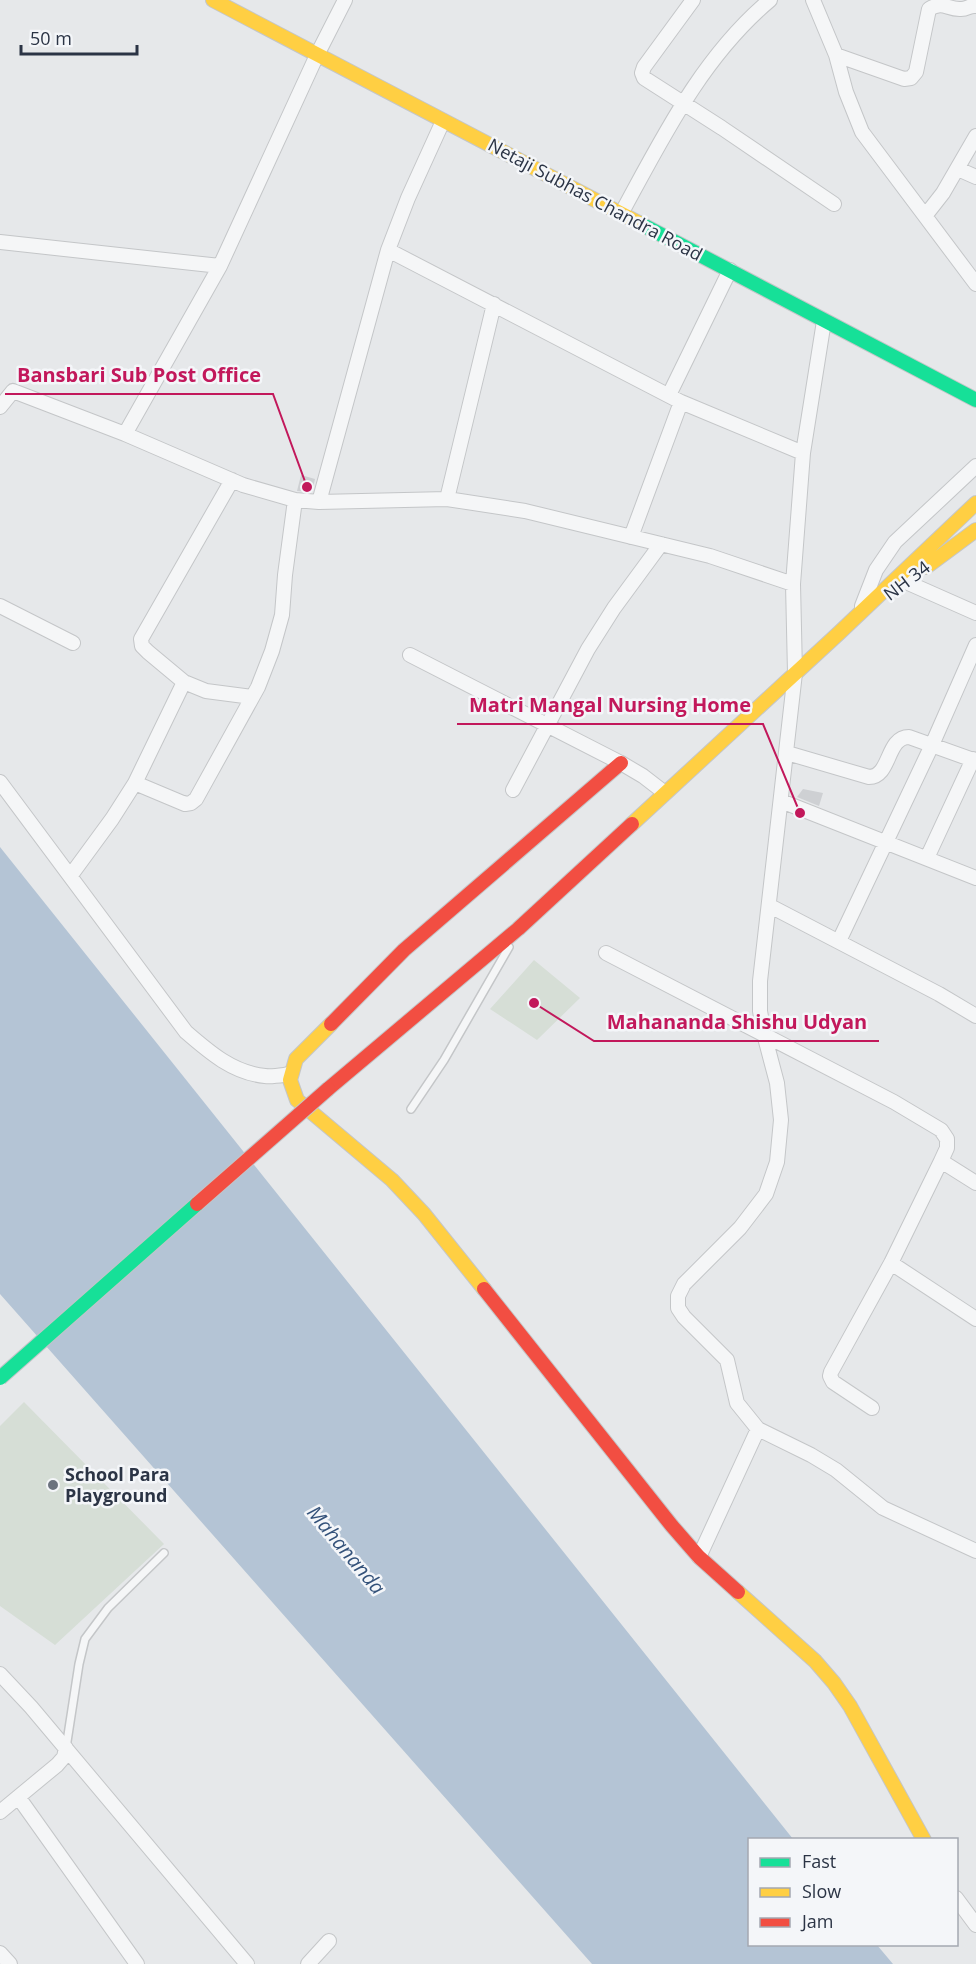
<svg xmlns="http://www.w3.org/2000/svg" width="976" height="1964" font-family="'Open Sans',sans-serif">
	<rect width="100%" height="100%" fill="#e6e8ea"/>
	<path fill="#d6ded6" d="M534,960l46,38 -43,42 -47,-31z
		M24,1402l140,142 -109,101 -55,-39v-180z"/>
	<path fill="#b4c4d5" d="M0,847l793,992 -43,1v104l127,1 16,19h-301l-592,-670z"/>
	<path fill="#ced0d3" d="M301,475l14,4 -3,13 -15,-1z
		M803,789l20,4 -4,13 -22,-9z"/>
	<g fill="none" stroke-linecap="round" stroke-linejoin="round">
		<g stroke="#c4c6c8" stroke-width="10">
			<path id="lane" d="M411,1109l33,-49 65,-113
				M66,1748l13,-84 6,-25 23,-31 56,-55"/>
		</g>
		<g stroke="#c4c6c8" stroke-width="16">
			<path id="street" d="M345,0l-28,55 -97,211 -95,168 118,51 52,15 24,2 128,-3 78,12 185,45 83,28
				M693,0l-49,67 -2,6 2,5 78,50 112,76
				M813,0l23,55 10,37 16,40 114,152
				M836,55l68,24 7,-1 5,-6 13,-63c15,-9 18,1 32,0 7,0 8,-4 15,-3
				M958,169l18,8
				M621,214c42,-77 81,-157 149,-214
				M925,216l18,-23 33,-57
				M0,242l220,24
				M388,250l20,-52 35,-77
				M824,321l-21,132 -10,131 2,89 -35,308v30l4,23 13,49 4,37 -4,42 -11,32 -26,34 -56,56 -6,12v12l6,9 43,43 10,43 21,26 53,26 25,15 47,38 93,43
				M669,395l61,-125
				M0,407l13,-16 112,43
				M232,480l-91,159 1,7 6,6 36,30 22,9 46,6
				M447,499l47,-195
				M319,502l69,-252 293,152 122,51
				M631,537l50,-135
				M906,582l70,31
				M0,606l73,37
				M862,606l14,-36 19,-28 81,-76
				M410,655l211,108 22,13 22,17
				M787,753l82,24c22,0 17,-40 40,-40l67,24
				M0,782l186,250c23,20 47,41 79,44 8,1 17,-1 25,-2
				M135,783l50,21 6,-1 5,-4 62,-112 14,-36 10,-36 3,-40 10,-75
				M513,790l75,-141 26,-41 47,-64
				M781,801l195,77
				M927,858l46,-99
				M71,875l41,-56 23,-36 49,-101
				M770,906l169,88 37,22
				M839,941l93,-196 44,-100
				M606,953l288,149 47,28 6,9v9l-6,13
				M891,1263l85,56
				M872,1408l-39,-26 -3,-6 1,-4 60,-109 50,-102 35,22
				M699,1557l59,-128
				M0,1674l31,33 216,257
				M19,1798l118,166
				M0,1812l57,-47 7,-8 2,-9
				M956,1898l20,27
				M0,1953l10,11
				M308,1964l21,-23"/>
		</g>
		<g stroke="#c4c6c8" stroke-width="16">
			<path id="fast" d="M639,223l337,177"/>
		</g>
		<g stroke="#c4c6c8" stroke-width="16">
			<path id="slow" d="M213,0l426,223
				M926,567l50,-37
				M632,824l207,-191 137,-130
				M331,1024l-35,35 -6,21 7,20 95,80 32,34 60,75
				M738,1592l77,69 19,22 16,23 74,134"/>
		</g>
		<g stroke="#c4c6c8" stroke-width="16">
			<path id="jam" d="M331,1024l73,-74 217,-187
				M328,1089l190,-160 114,-105
				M484,1289l188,237 27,31 39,35"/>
		</g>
		<use href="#lane" stroke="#f5f6f7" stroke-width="7"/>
		<use href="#street" stroke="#f5f6f7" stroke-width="14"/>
		<use href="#fast" stroke="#16e098" stroke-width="14"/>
		<use href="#slow" stroke="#ffcf43" stroke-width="14"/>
		<use href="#jam" stroke="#f24e42" stroke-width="14"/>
		<g stroke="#c2c5c8" stroke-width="16" stroke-linecap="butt">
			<path id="fast-bridge" d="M0,1378l197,-174"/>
		</g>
		<g stroke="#c2c5c8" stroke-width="16" stroke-linecap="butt">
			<path id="jam-bridge" d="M197,1204l131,-115"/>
		</g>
		<use href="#fast-bridge" stroke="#16e098" stroke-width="14"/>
		<use href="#jam-bridge" stroke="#f24e42" stroke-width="14"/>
	</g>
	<circle fill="#6c737f" stroke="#f4f6f9" stroke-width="2" cx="53" cy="1485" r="6"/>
	<g text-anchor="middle" stroke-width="5" stroke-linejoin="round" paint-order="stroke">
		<g font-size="18" fill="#2b3445" stroke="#f4f6f9">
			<text transform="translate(595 200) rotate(28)" y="6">Netaji Subhas Chandra Road</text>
			<text transform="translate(907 581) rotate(-37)" y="6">NH 34</text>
		</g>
		<g font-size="18" font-weight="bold" fill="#2b3445" stroke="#f4f6f9" text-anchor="start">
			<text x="65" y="1481">School Para<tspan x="65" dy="21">Playground</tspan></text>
		</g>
		<g font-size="20" font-style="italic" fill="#34527a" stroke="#f4f6f9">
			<text transform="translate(346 1550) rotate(50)" y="7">Mahananda</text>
		</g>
	</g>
	<path fill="none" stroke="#c2185b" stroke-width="2" d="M307 487L273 394H5M800 813L763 724H457M534 1003L594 1041H879"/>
	<g fill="#c2185b" stroke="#f4f6f9" stroke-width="2">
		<circle cx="307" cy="487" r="6"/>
		<circle cx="800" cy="813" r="6"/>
		<circle cx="534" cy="1003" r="6"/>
	</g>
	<g font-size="20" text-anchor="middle" font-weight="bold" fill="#c2185b" stroke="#f4f6f9" stroke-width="5" stroke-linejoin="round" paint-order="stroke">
		<text x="139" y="382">Bansbari Sub Post Office</text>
		<text x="610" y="712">Matri Mangal Nursing Home</text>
		<text x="737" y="1029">Mahananda Shishu Udyan</text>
	</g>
	<rect x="748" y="1838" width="210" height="108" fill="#f4f6f9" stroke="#a4a8b1" stroke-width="1.5"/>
	<rect x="760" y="1858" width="30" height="9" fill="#16e098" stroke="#a4a8b1" stroke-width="1.5"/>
	<text x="802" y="1868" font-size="18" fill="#2b3445">Fast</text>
	<rect x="760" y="1888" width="30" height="9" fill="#ffcf43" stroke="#a4a8b1" stroke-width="1.5"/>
	<text x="802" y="1898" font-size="18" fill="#2b3445">Slow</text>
	<rect x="760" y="1918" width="30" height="9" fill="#f24e42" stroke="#a4a8b1" stroke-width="1.5"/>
	<text x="802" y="1928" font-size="18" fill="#2b3445">Jam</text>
	<path d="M21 45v9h116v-9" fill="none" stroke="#2b3445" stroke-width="3"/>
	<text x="30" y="45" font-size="18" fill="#2b3445" stroke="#f4f6f9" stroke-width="4.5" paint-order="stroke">50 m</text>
</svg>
